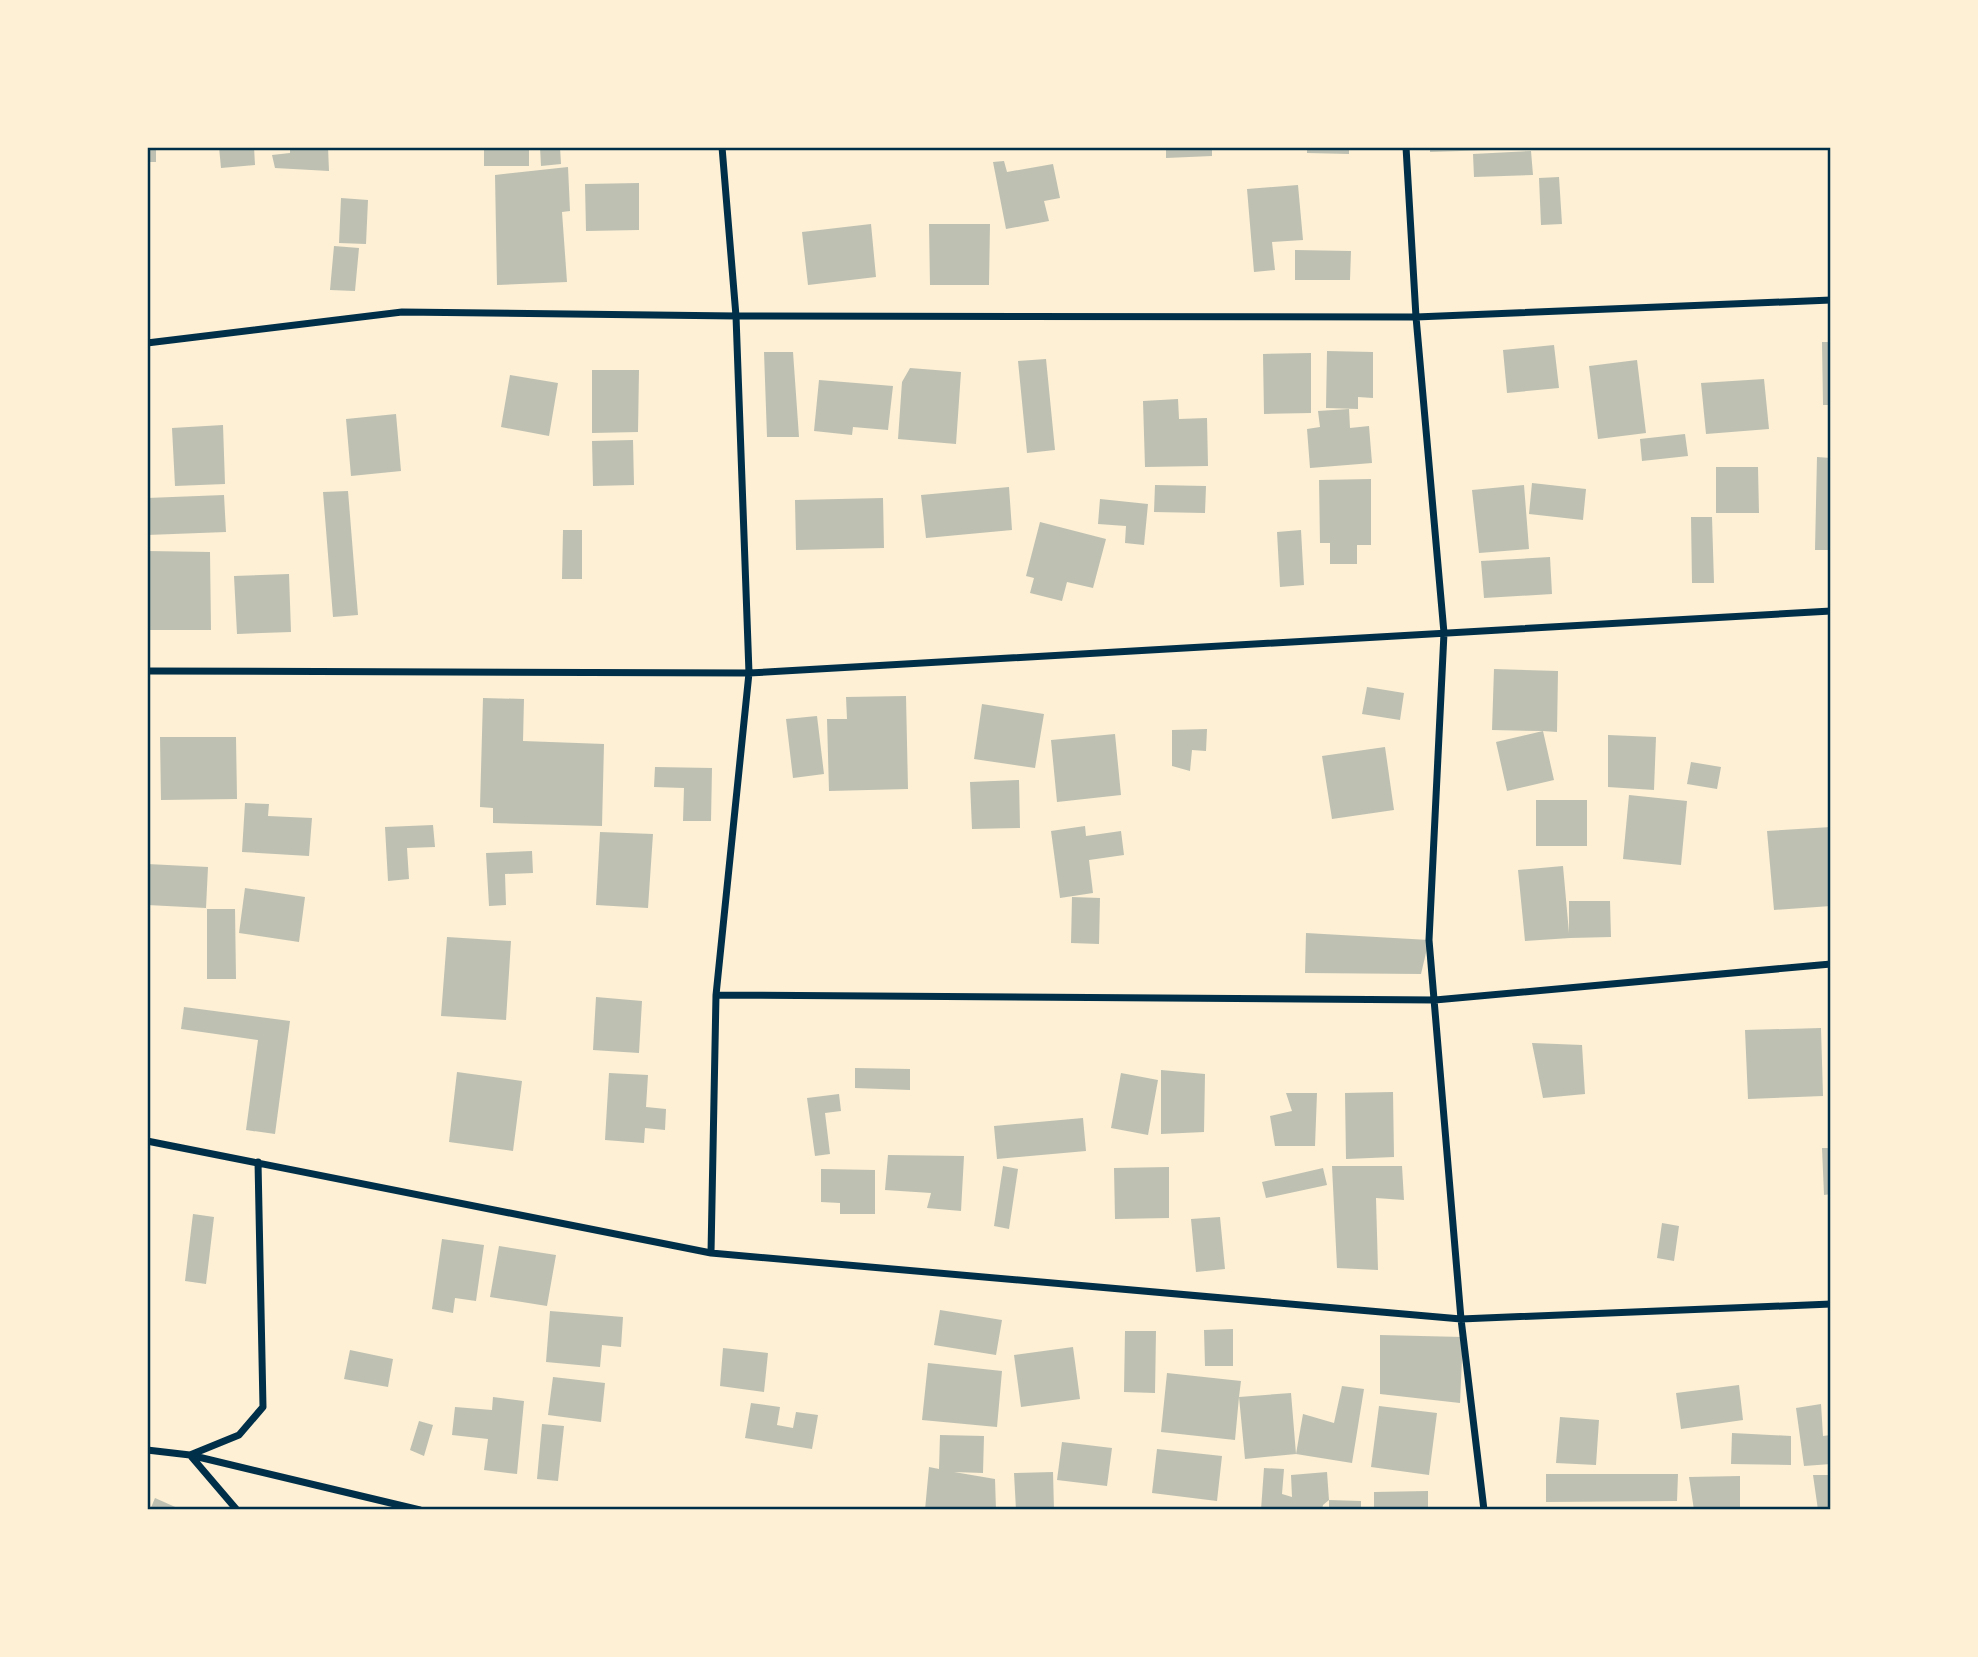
<svg xmlns="http://www.w3.org/2000/svg" width="1978" height="1657" font-family="'Noto Serif',serif">
	<rect width="100%" height="100%" fill="#fdf0d5"/>
	<path fill="#bec0b2" d="M147,147h9v15h-9z
		M219,147h35l1,18 -34,3z
		M290,147h38l1,24 -54,-3 -3,-13 18,-2z
		M484,147h45v19h-45z
		M540,147h20l1,17 -20,2z
		M1166,147h46v9l-46,2z
		M1307,147h42v7l-42,-1z
		M1430,147h93v2l-93,3z
		M1531,151l2,24 -59,2 -1,-23z
		M1004,161l3,11 46,-8 7,34 -16,3 5,20 -43,8 -13,-67z
		M568,167l2,44 -8,1 5,70 -70,3 -2,-110z
		M1559,177l3,47 -21,1 -2,-47z
		M639,183v47l-53,1 -1,-47z
		M1298,185l5,55 -31,2 3,28 -21,2 -7,-83z
		M341,198l27,2 -2,44 -27,-1z
		M871,224l5,53 -68,8 -6,-53z
		M929,224h61l-1,61h-59z
		M334,246l25,2 -4,43 -25,-1z
		M1295,250l56,1 -1,29h-55z
		M1822,342h9v63h-8z
		M1554,345l5,43 -52,5 -4,-43z
		M1327,351l46,1v46l-15,-1v12l-32,-1z
		M764,352h29l6,85h-32z
		M1311,353v60l-47,1 -1,-60z
		M1046,359l9,91 -28,3 -9,-92z
		M1637,360l9,73 -48,6 -9,-73z
		M910,368l51,4 -5,72 -58,-5 4,-57z
		M592,370h47l-1,62 -46,1z
		M510,375l48,8 -9,53 -48,-9z
		M1764,379l5,50 -63,5 -5,-51z
		M819,380l74,6 -5,44 -35,-3 -1,8 -38,-4z
		M1178,399l1,20 28,-1 1,48 -63,1 -2,-66z
		M1349,409l1,19 19,-2 3,37 -62,5 -3,-39 13,-2 -2,-16z
		M396,414l5,57 -50,5 -5,-57z
		M223,425l2,59 -50,2 -3,-58z
		M1685,434l3,22 -46,5 -2,-22z
		M633,440l1,45 -41,1 -1,-45z
		M1817,457l14,1v92h-16z
		M1716,467h42l1,46h-43z
		M1371,479v66h-14v19h-27v-21h-10l-1,-63z
		M1532,483l54,6 -3,31 -54,-6z
		M1155,485l51,1 -1,27 -51,-1z
		M1524,485l5,64 -50,4 -7,-63z
		M1009,487l3,43 -86,8 -5,-43z
		M348,491l10,124 -25,2 -10,-125z
		M224,495l2,37 -79,3v-37z
		M883,498l1,50 -88,2 -1,-50z
		M1100,499l48,5 -4,41 -19,-2 1,-17 -28,-2z
		M1691,517h21l2,66h-22z
		M1040,522l66,17 -13,49 -26,-6 -5,19 -32,-8 4,-15 -8,-2z
		M563,530h19v49h-20z
		M1301,530l3,55 -24,2 -3,-55z
		M147,551l63,1 1,78h-64z
		M1550,557l2,37 -68,4 -3,-37z
		M289,574l2,58 -54,2 -3,-58z
		M1494,669l64,2 -1,61 -14,-1 11,49 -47,11 -11,-49 47,-11 -51,-1z
		M1367,687l37,6 -4,27 -38,-6z
		M906,696l2,93 -79,2 -2,-72h20l-1,-22z
		M483,698l41,1 -1,42 81,3 -2,82 -109,-3v-15l-13,-1z
		M982,704l62,10 -9,54 -61,-9z
		M817,716l7,58 -31,4 -7,-59z
		M1207,729l-1,22 -14,-1 -2,21 -18,-5v-36z
		M1115,734l6,61 -64,7 -6,-62z
		M1608,735l48,2 -2,53 -46,-3z
		M160,737h76l1,62 -76,1z
		M1385,747l9,63 -62,9 -10,-63z
		M1691,762l30,5 -4,22 -30,-5z
		M655,767l57,1 -1,53h-28l1,-33 -30,-1z
		M1019,780l1,48 -48,1 -2,-47z
		M1629,795l58,6 -6,64 -58,-6z
		M1536,800h51v46h-51z
		M245,803l24,1 -1,12 44,2 -3,38 -67,-4z
		M433,825l2,22 -28,1 2,31 -21,2 -3,-54z
		M1085,826l1,10 35,-5 3,24 -35,5 4,33 -33,5 -9,-67z
		M1831,827v79l-57,4 -7,-79z
		M600,832l53,2 -5,74 -52,-3z
		M532,851l1,22 -28,1 1,31 -17,1 -3,-53z
		M147,864l61,3 -2,41 -59,-3z
		M1563,866l6,67v-32h41l1,36 -41,1 -45,3 -7,-71z
		M245,888l60,9 -6,45 -60,-9z
		M1072,897l28,1 -1,46 -28,-1z
		M207,909h28l1,70h-29z
		M1306,933l123,7 -8,34 -116,-1z
		M447,937l64,4 -5,79 -65,-4z
		M596,997l46,4 -3,52 -46,-3z
		M184,1007l106,14 -15,113 -29,-4 12,-90 -77,-11z
		M1821,1028l2,68 -75,3 -3,-69z
		M1532,1043l50,2 3,49 -42,4z
		M855,1068l55,1v21l-55,-2z
		M1161,1070l44,4 -1,58 -43,2z
		M457,1072l65,9 -9,70 -64,-9z
		M609,1073l39,2 -2,32 20,2 -1,21 -20,-2 -1,15 -39,-3z
		M1121,1073l37,7 -10,55 -37,-7z
		M1393,1092l1,65 -48,2 -1,-66z
		M1286,1093h31l-2,53h-40l-5,-30 22,-5z
		M839,1094l2,17 -16,2 5,41 -15,2 -8,-58z
		M1083,1118l3,33 -89,8 -3,-33z
		M1822,1148h9v46l-7,1z
		M888,1155l76,1 -3,55 -34,-3 4,-15 -46,-3z
		M1003,1166l15,3 -9,60 -15,-3z
		M1332,1166h70l2,34 -28,-2 2,72 -41,-2z
		M1169,1167v51l-54,1 -1,-51z
		M1323,1168l4,17 -61,13 -4,-16z
		M821,1169l54,1v44h-35v-11l-19,-1z
		M193,1214l21,3 -8,67 -21,-3z
		M1220,1217l5,52 -29,3 -5,-53z
		M1662,1223l17,3 -5,35 -17,-3z
		M442,1239l42,6 -8,56 -21,-3 -2,15 -21,-4z
		M499,1246l57,9 -9,51 -57,-9z
		M940,1310l62,10 -6,35 -62,-10z
		M550,1311l73,6 -2,30 -19,-2 -2,22 -54,-5z
		M1233,1329v37h-28l-1,-36z
		M1125,1331h31l-1,62 -31,-1z
		M1380,1335l83,2 -3,66 -80,-9z
		M1073,1347l7,52 -59,8 -7,-52z
		M723,1348l45,5 -4,39 -44,-6z
		M350,1350l43,9 -5,28 -44,-8z
		M928,1363l74,8 -5,56 -75,-7z
		M1167,1373l74,8 -2,16 52,-4 5,61 7,-40 31,9 8,-37 22,3 -12,74 -56,-9 -51,5 -6,-62 -4,43 -74,-8z
		M553,1377l52,6 -4,39 -53,-7z
		M1739,1385l4,35 -62,9 -5,-36z
		M493,1397l31,4 -7,73 -33,-4 4,-31 -36,-4 3,-28 37,3z
		M751,1403l29,4 -3,18 16,3 3,-16 22,3 -6,34 -67,-11z
		M1821,1404l2,32 8,-1v29l-27,2 -8,-58z
		M1379,1406l58,7 -8,62 -58,-8z
		M1560,1417l39,3 -3,45 -40,-2z
		M419,1421l14,4 -9,31 -14,-6z
		M542,1424l22,2 -6,55 -21,-2z
		M1732,1433l59,3v29l-60,-1z
		M940,1435l44,1 -1,37 -29,-1 41,7 1,31h-71l4,-43 10,2z
		M1062,1442l50,6 -5,38 -50,-6z
		M1157,1449l65,7 -5,45 -65,-8z
		M1264,1468l20,1 -2,25 10,3 -1,-22 36,-3 2,28 -6,5 -1,5h-61z
		M1053,1472l1,38h-38l-2,-37z
		M1546,1474h132l-1,27 -131,1z
		M1813,1475h18v35h-13z
		M1740,1476v34h-46l-5,-33z
		M1428,1491v19h-54v-18z
		M155,1498l27,12h-32z
		M1329,1500l32,1v9h-32z"/>
	<g fill="none" stroke-linecap="round" stroke-linejoin="round">
		<path stroke="#003049" stroke-width="7" d="M1406,147l10,170 28,316 -15,307 32,379 23,191
			M147,343l255,-31 334,4 680,1 415,-17
			M147,671l602,2 1082,-62
			M716,995l719,5 396,-36
			M147,1141l564,112 750,66 370,-15
			M711,1253l5,-258 33,-322 -13,-357 -14,-169
			M147,1450l43,5 230,55
			M237,1510l-47,-55 49,-20 24,-28 -5,-245"/>
	</g>
	<rect width="1978" height="1657" fill="none" stroke="#fdf0d5" stroke-width="298"/>
	<rect x="149" y="149" width="1680" height="1359" fill="none" stroke="#003049" stroke-width="2.5"/>
</svg>
